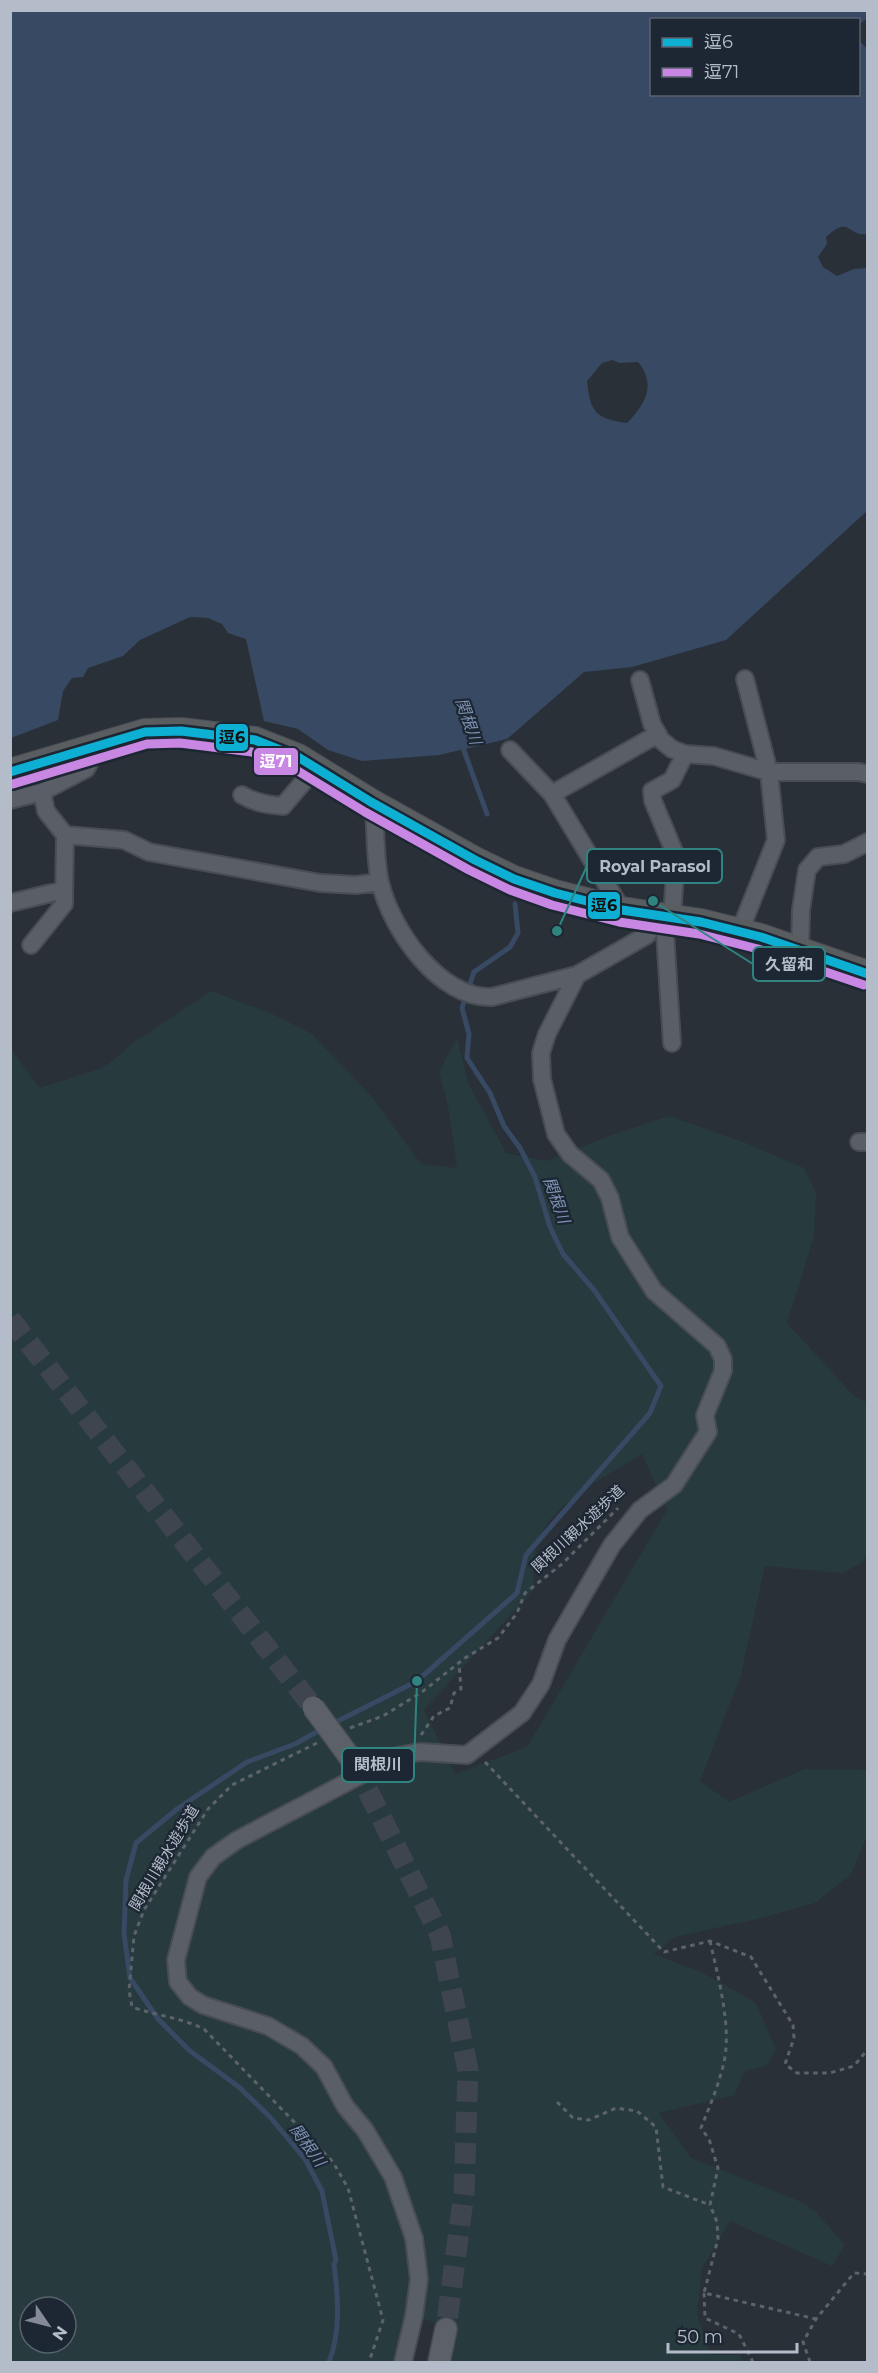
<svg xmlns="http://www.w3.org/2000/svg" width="878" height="2373" font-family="Montserrat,'Noto Sans JP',sans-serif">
	<rect width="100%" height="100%" fill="#2a3038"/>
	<path fill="#273a3e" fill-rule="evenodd" d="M211,991l59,22 42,21 59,62 50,68 36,4 -9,-63 -9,-33 18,-34 11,45 38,70 41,8 62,-25 60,-20 77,27 58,25 12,25 -2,44 -27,86 67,73 13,6v153l-5,7 -19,11 -78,-7 -24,109 -41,106 29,21 76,-33 62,1v66l-16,38 -36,29 -54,15 -86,19 -21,17 51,20 51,29 20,46 -10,17 -21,5 -11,24 -75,18 32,45 113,45 13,10 28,32 -13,21 -102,-45 -28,47 -5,46 14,41h29l3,7h-292l6,-34 -51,-13 -11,47h-384l-1,-1314 30,40 65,-21 28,-24zM642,1454l25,56 -140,237 -72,27 -31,-64 111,-122c-13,-75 54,-100 107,-134zM30,2307h36v36h-36z"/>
	<path fill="#384963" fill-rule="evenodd" d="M11,10l856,1v7l-8,7 -1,-5h-206v74h206l1,-54 8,9v185c-20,3 -16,-20 -41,3l1,7 -9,13 5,10 14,9 17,-7 13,-1v243l-141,129 -94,27 -48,5 -77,67 -68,16 -77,6 -34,-11 -30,-21 -34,-8 -18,-82 -18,-6 -6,-9 -14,-6 -18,-1 -50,23 -17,16 -35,12 -5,9 -11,1 -9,13 -5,29 -47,18zM612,360l8,3 18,-1c19,23 7,43 -11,61 -31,-4 -37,-11 -40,-42l15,-18z"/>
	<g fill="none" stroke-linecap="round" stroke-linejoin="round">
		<path stroke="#384963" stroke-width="5" d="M462,745l25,69
			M330,1725l87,-44 100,-88 9,-38 124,-142 11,-27 -67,-96 -31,-36 -13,-27 -15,-50 -15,-29 -16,-22 -14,-33 -23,-35 2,-24 -7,-26 12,-36 36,-25 8,-14 -3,-29
			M322,1729l-27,15 -48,18 -70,47 -41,34 -10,37 -2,54 6,44 28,41 32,32 49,36 31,30 35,42 17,32 14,69 -2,4c4,32 7,68 -5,98"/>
		<path stroke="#3f454e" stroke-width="21" stroke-dasharray="21 10" stroke-linecap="butt" d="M10,1319l303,388
			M354,1763l86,172 28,135 -4,123 -18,136"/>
		<g stroke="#484c53" stroke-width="20">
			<path id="minor" d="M640,680l12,44 9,16 11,9 13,5 29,2 55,16h90l9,2
				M510,750l42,44 70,116
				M552,794l106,-60
				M242,795c13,8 26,10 41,11l33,-39
				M10,800l32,-8 44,-23 13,-24
				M371,802l3,11c2,22 1,47 6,69 11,47 59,117 112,115l85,-22
				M65,835l59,5 25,12 171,31 36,2 24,-3
				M10,903l54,-13
				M664,917l8,126
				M672,919l4,-63 -23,-55 -1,-10 20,-11 13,-26
				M740,931l36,-91 -7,-68 -24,-93
				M31,945l33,-41 1,-69 -19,-24 -4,-19
				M800,949l1,-39 6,-40 11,-13 26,-3 24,-12
				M859,1142h9
				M403,2362l11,-46 5,-37 -5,-41 -21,-61 -28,-47 -20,-24 -21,-39 -22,-21 -34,-20 -65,-21 -13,-8 -12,-15 -2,-22 22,-83 15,-20 24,-17 160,-84 23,-4 47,3 55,-42 19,-29 16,-44 55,-95 28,-35 34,-25 34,-53 -3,-17 18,-44v-12l-6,-13 -63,-55 -34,-54 -10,-39 -9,-18 -31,-26 -14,-20 -14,-55 -1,-26 6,-19 30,-59 70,-40 12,-19"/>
		</g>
		<g stroke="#484c55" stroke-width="24">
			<path id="major" d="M439,2362l7,-33"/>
		</g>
		<g stroke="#474c53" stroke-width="28">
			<path id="highway" d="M10,772l135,-40 36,-1 74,9 43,17 73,45 104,58 39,19 41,14 67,17 79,12 60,15 107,37"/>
		</g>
		<path stroke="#5d636a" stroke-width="3" stroke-dasharray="4.5 4.5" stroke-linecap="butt" d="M350,1728l33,-12 39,-24 43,-34 33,-20 19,-25 8,-20 37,-29 56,-56
			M421,1735l13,-19 16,-8 4,-15 7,-4 -2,-26
			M317,1743l-85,42 -24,24 -64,101 -10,26 -5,54 3,17c26,9 47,10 72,22l129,133 15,26 35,132 -14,42
			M485,1762l179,190 46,-11 41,16 42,68 1,13 -9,26 12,9h33l24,-7 14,-17
			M710,1941c8,36 23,89 13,125 -5,21 -14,42 -22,62l8,11 9,29 -8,37 7,17 1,17 -14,54 112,26
			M557,2102l16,16 16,2 27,-12 21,3 19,16 7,60 47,18
			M704,2293l1,25 34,16 14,28
			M810,2362l-7,-20 13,-23 38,-46 14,1"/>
		<use href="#minor" stroke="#5a5e66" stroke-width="16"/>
		<use href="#major" stroke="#5c6168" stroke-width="21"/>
		<use href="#highway" stroke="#5a5d60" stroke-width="26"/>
		<g stroke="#484c55" stroke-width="24" stroke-linecap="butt">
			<path id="major-bridge" d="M313,1707l41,56"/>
		</g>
		<use href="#major-bridge" stroke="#5c6168" stroke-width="21"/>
		<g stroke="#1d2633" stroke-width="14">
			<path id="bus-1" d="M10,772l135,-40 36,-1 74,9 43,17 73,45 104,58 39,19 41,14 67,17 79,12 60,15 107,37"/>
		</g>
		<g stroke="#1d2633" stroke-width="14">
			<path id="bus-2" d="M13,784l134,-40 33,-1 72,9 41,16 72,44 104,58 41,20 42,15 67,17 80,12 59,15 106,36"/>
		</g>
		<use href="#bus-1" stroke="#0dafd3" stroke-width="9"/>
		<use href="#bus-2" stroke="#c787e3" stroke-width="9"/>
	</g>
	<g text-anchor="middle" stroke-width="4.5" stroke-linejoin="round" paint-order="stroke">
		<g font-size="15" fill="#b4bcc9" stroke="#1d2633">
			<text transform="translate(578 1529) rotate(-43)" y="5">関根川親水遊歩道</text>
			<text transform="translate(164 1858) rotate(-59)" y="5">関根川親水遊歩道</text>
		</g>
		<g font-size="16" font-style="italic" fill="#7c92b1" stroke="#1d2633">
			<text transform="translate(469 721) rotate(71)" y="6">関根川</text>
			<text transform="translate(557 1200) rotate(70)" y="6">関根川</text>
			<text transform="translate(308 2145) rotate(54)" y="6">関根川</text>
		</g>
	</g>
	<path fill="none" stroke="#308480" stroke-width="2" d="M557 931L587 866M653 901L753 964M417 1681L414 1765"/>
	<g fill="#308480" stroke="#1d2633" stroke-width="2">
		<circle cx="557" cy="931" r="6"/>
		<circle cx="653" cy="901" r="6"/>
		<circle cx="417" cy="1681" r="6"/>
	</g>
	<g fill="#1d2633" stroke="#308480" stroke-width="2">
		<rect x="587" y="849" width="135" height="34" rx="6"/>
		<rect x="753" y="947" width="72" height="34" rx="6"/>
		<rect x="342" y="1748" width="72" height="34" rx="6"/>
	</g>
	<g font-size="16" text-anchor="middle" font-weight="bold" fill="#b4bcc9">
		<text x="655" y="872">Royal Parasol</text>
		<text x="789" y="970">久留和</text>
		<text x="378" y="1770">関根川</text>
	</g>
	<g stroke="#1d2633" stroke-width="2">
		<rect x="215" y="723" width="34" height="29" rx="6" fill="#0dafd3"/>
		<rect x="253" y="747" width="46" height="29" rx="6" fill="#c787e3"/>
		<rect x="587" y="891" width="34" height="29" rx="6" fill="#0dafd3"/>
	</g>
	<g font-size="16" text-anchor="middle" font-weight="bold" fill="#fff">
		<text x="276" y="767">逗71</text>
	</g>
	<g font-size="16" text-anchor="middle" font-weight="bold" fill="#111">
		<text x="232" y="743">逗6</text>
		<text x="604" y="911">逗6</text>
	</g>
	<rect width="878" height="2373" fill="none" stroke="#b4bcc9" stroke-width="24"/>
	<rect x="650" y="18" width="210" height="78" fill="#1d2633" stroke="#59626f" stroke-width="1.5"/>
	<rect x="662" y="38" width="30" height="9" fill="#0dafd3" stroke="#59626f" stroke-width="1.5"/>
	<text x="704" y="48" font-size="18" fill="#b4bcc9">逗6</text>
	<rect x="662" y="68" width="30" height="9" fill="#c787e3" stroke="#59626f" stroke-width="1.5"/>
	<text x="704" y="78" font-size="18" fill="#b4bcc9">逗71</text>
	<g transform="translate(48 2325) rotate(125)"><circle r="28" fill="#1d2633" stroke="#59626f" stroke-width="1.5"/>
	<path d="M0-4.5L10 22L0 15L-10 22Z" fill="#848b96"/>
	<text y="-9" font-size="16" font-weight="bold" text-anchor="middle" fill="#b4bcc9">N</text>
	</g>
	<path d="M668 2343v9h129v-9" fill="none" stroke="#b4bcc9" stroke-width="3"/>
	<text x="677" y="2343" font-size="18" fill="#b4bcc9" stroke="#1d2633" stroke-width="4.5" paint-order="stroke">50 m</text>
</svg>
